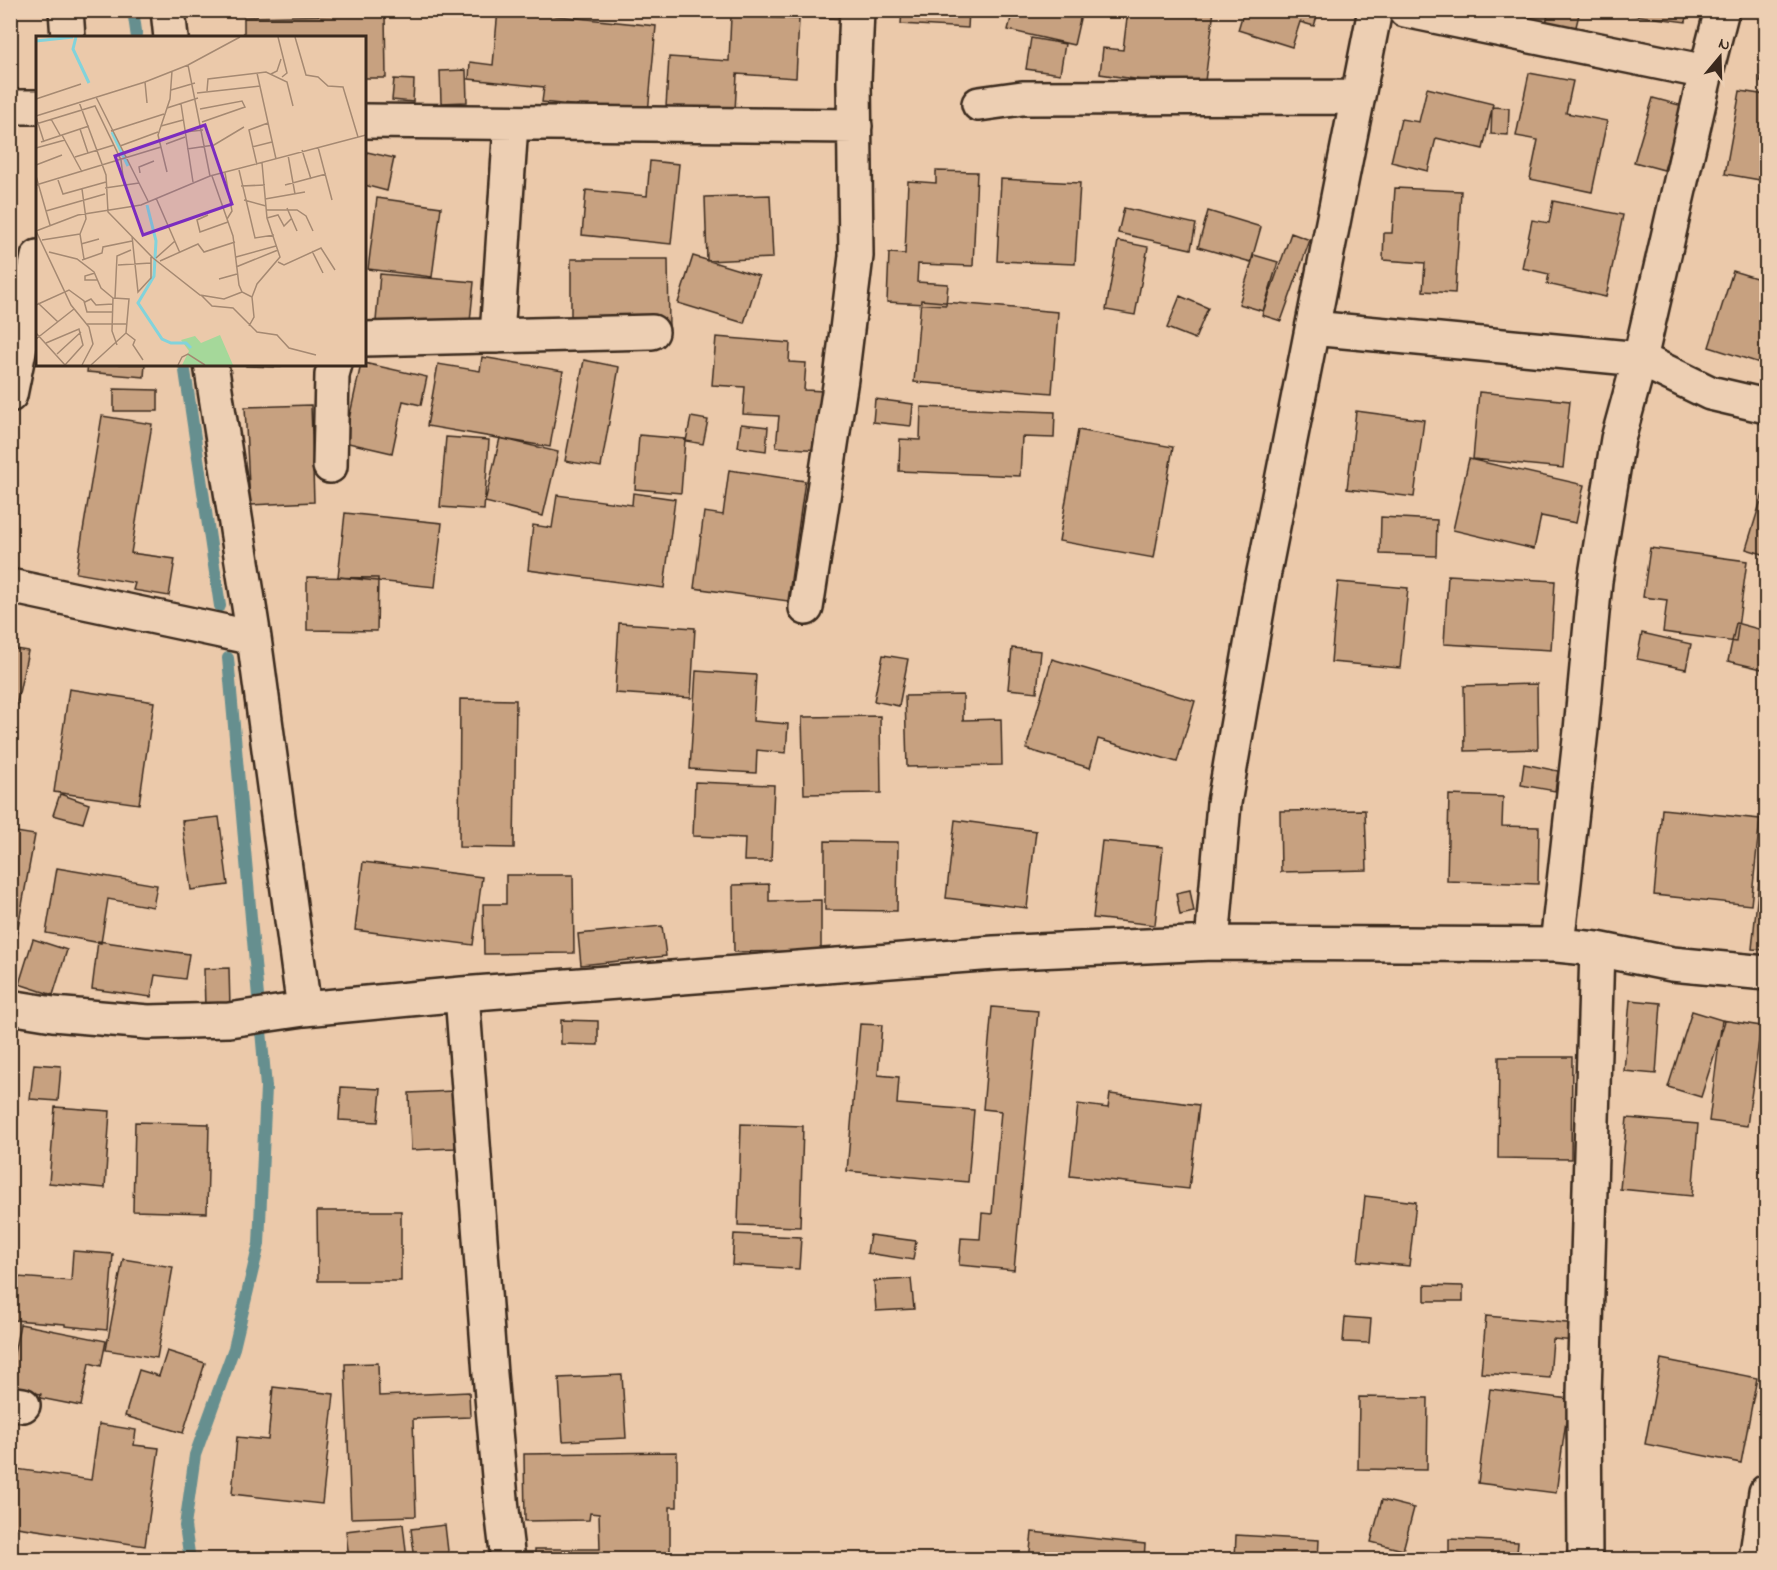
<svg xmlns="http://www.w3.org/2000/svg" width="1777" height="1570" font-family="'Indie Flower',sans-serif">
	<rect width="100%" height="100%" fill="#ebc9aa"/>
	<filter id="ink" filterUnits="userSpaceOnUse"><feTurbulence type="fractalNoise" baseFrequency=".0167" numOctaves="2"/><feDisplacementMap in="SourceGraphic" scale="12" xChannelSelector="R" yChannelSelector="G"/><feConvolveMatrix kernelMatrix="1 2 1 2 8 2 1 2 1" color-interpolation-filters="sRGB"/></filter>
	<g filter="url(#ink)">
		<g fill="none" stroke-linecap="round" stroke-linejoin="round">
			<path stroke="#668f8f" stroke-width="12" d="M133,10l4,28
				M184,364l36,242
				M190,1560l-5,-34 10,-71 39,-107 25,-104 7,-157 -38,-429"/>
		</g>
		<path fill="#c7a180" stroke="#3b2a1e" stroke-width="1.5" d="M498,10l158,16 -8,87 -106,-11 2,-15 -75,-8 1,-17 23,3z
			M810,10h35v9l-35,-2z
			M902,10h67l-1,18 -67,-4z
			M1013,10h69l-8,35 -66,-15z
			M1128,10h86l-10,79 -104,-15 3,-26 20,2z
			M1244,10h75l-5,16 -14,-4 -8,25 -54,-17z
			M1549,10h31l-6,25 -29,-7z
			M1594,10h94l-2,12z
			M385,14l1,64h-22v-40h-120v-21z
			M731,16l68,3 -3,59 -59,-4 -2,37 -69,-4 3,-50 60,4z
			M1031,38l34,6 -5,30 -34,-5z
			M1766,50v33l-6,-1z
			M466,70l1,32 -26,1 -1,-32z
			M1529,73l44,8 -7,32 41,8 -15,71 -62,-13 8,-39 -22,-4z
			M394,79l20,1 -1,22 -21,-2z
			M1427,88l66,16 -10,45 -47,-11 -8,33 -37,-9 10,-43 18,3z
			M1740,91l26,4v86l-41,-7z
			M1653,98l30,8 -19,64 -30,-8z
			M1492,107l17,1 -1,27 -17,-1z
			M367,152l27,6 -7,33 -23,-6v-21z
			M650,161l29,3 -8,80 -89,-9 4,-45 61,6z
			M936,171l41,1 -4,94 -55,-2 -1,18 31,2 -2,21 -59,-3 2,-49 16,1 3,-73 28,2z
			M1001,179l79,4 -5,81 -78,-3z
			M1395,188l66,3 -6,102 -32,-2 2,-28 -42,-3 1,-27h8z
			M770,195l3,63 -66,3 -2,-64z
			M377,198l64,9 -9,70 -64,-8z
			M1553,201l70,14 -17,82 -59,-13 2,-10 -27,-6 10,-48 17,3z
			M1124,208l72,16 -5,25 -73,-16z
			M1208,211l53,16 -10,35 -53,-15z
			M1291,233l19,7 -29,81 -19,-6z
			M1118,241l30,6 -13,68 -29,-5z
			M1254,255l24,7 -15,49 -24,-7z
			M693,256l66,20 -15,47 -66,-20z
			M571,259h97l1,70 -98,1z
			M1733,271l33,10v84l-57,-18z
			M380,274l94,8 -6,60 -93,-9z
			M1180,296l28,12 -13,31 -28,-11z
			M921,300l137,12 -6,81 -138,-11z
			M716,337l74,6 -1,19 17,1 -2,27 20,1 -4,59 -44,-3 3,-31 -36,-2 2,-27 -33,-2z
			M482,357l81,14 -13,76 -123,-21 11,-62 42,7z
			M584,360l35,7 -18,100 -36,-6z
			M364,363l63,14 -6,28 -18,-4 -11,52 -48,-11 17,-78z
			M88,364h57l-1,13 -57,-5z
			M246,364h36l-1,3 -35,-1z
			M114,389l44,1v21h-44z
			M1479,392l91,9 -7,67 -90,-9z
			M875,399l38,5 -2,22 -38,-4z
			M311,405l3,97 -64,3 -5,-98z
			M921,407l134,5 -1,26 -32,-1 -2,39 -121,-5 1,-32 20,1z
			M1356,411l68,9 -10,77 -67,-8z
			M102,416l50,8 -21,129 44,6 -6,37 -36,-6 2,-7 -59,-10z
			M691,417l17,3 -5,24 -17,-3z
			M741,424l27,3 -2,24 -28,-4z
			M1078,430l95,17 -19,111 -95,-17z
			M639,435l46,4 -4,54 -46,-4z
			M446,437l43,3 -5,70 -44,-3z
			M500,438l58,14 -15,64 -58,-14z
			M1469,459l115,26 -8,38 -35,-7 -7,33 -81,-19z
			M729,470l76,11 -17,120 -94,-13 10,-76 19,3z
			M1766,484v71l-20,-6z
			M633,493l42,6 -11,89 -136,-18 5,-45 19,3 5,-33 75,10z
			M345,513l97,10 -7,64 -97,-10z
			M1381,517l56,3 -1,36 -56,-2z
			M1650,548l97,13 -11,81 -73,-10 4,-32 -24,-3z
			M1448,575l107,6 -4,69 -107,-6z
			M307,577l71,1 -1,53 -70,-1z
			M1338,582l70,6 -8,80 -69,-6z
			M619,623l76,5 -4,70 -76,-5z
			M1736,623l30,8v39l-38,-9z
			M1642,633l49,11 -5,25 -49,-10z
			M10,648l18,3 -18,84z
			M1012,648l29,3 -4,41 -29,-3z
			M883,655l25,4 -9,47 -25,-5z
			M1052,659l143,42 -18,61 -79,-23 -8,29 -64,-19z
			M696,671l60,4 -3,46 35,3 -2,29 -29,-3 -1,23 -66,-4z
			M1537,684l1,65 -73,2 -1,-65z
			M69,689l85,13 -15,102 -85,-12z
			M963,695v25l38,-1 1,46 -95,2 -2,-71z
			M460,699l56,1 -2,148 -55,-1z
			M880,716l1,77 -77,1 -2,-77z
			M1766,742v29l-5,-1z
			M1524,764l34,7 -3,20 -34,-6z
			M695,782l79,3 -3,76h-27l1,-23 -52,-2z
			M60,794l29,10 -6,19 -30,-8z
			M1449,795l54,2 -1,29 37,1 -1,57 -91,-3z
			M1662,809l98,10 -9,86 -97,-10z
			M1365,810l2,60 -86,2 -1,-61z
			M219,817l9,68 -37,5 -9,-69z
			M955,820l81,11 -9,77 -81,-10z
			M10,831l25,4 -25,135z
			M825,841l73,1 -1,69 -72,-1z
			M1102,841l61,6 -8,78 -62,-7z
			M1763,841h3v109l-14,-1z
			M363,862l119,15 -9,68 -118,-15z
			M57,868l100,17 -4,22 -45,-8 -7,44 -55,-10z
			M506,875h67l1,78 -90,1 -1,-50h23z
			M769,884v17l52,-1v51l-87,1 -1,-67z
			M1190,890l4,22 -14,3 -4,-22z
			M662,926l4,30 -85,9 -3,-31z
			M33,939l34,11 -14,45 -34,-11z
			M98,941l91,13 -4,25 -30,-4 -4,22 -59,-8z
			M229,968l1,40 -25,1 -1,-40z
			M1630,1000l31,3 -5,71 -32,-3z
			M992,1007l46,4 -24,259 -55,-5 2,-27 19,1 2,-26 10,1 9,-103 -18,-2z
			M1692,1011l33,10 -24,76 -33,-10z
			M561,1020l37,1v24l-37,-1z
			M1722,1020l39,6 -14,100 -38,-5z
			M860,1024l22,1 -4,50 21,2 -2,27 77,6 -6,72 -121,-11z
			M1499,1057h73l-1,102 -73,-1z
			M34,1064l27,2 -3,35 -28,-2z
			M341,1087l40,2 -3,33 -39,-2z
			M453,1091l2,57 -44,2 -2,-57z
			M1110,1094l89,11 -10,84 -119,-13 8,-72 30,4z
			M55,1107l55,4 -5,77 -56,-5z
			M1627,1118l71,6 -6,72 -72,-7z
			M135,1122l74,2 -2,89 -74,-2z
			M741,1124l62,2 -3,101 -62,-2z
			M1365,1196l51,6 -7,64 -51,-5z
			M317,1211h84v70h-83z
			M734,1234l67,3 -2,32 -67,-4z
			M870,1235l46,6 -3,19 -46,-7z
			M73,1251l40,3 -6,76 -42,-4v-2l-51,-4 4,-43 53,4z
			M10,1253h4l2,30h-6z
			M123,1259l50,8 -16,91 -51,-8z
			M911,1279l3,30 -38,2 -2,-30z
			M1425,1285l38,1v15h-38z
			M1486,1316l92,8 -2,17 -23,-2 -3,39 -69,-5z
			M1345,1317l26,2 -2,24 -26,-1z
			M20,1324l86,17 -5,25 -12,-3 -8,43 -41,-8 1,-4 -31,-6v-15z
			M167,1351l38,12 -22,70 -58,-17 14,-46 20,6z
			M1661,1359l96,19 -16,85 -96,-19z
			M378,1363l1,33 90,-4 1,25 -57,2 3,97 -65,2 -6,-154z
			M622,1375l4,63 -63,3 -4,-63z
			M273,1387l61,7 -12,110 -90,-10 5,-57 31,3z
			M1490,1389l79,10 -13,94 -78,-10z
			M1359,1397l69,1 -1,72 -69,-1z
			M99,1424l37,6 -2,15 25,3 -14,98 -135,-20v-58l81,12z
			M677,1452v55h-7v53h-135v-11h65l-1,-35 -9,-1 -1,7 -64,1 -1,-67z
			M1382,1500l32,8 -11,42 -32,-8z
			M403,1524l4,36h-58l-3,-29z
			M445,1525l4,35h-34l-4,-31z
			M1032,1532l113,12 -1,16h-115z
			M1236,1535l83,5 -1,20h-83z
			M1449,1539l69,3 -1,11 29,1v6h-97z"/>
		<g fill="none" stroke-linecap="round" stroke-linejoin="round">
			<g stroke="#3b2a1e" stroke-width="38">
				<path id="minor" d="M66,10l2,28
					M168,10l3,28
					M1405,10l301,62
					M979,104l43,-6 335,-1
					M10,107h28
					M364,121l491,5
					M1312,328l328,31 70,34 56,13
					M497,336l14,-212
					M364,339l288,-7
					M211,364l43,274 50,371
					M10,395l28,-138
					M330,466l2,-91 3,-11
					M10,586l244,52
					M806,608l35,-229 15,-123 -2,-175 3,-71
					M1212,943l12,-140 37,-216 114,-577
					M1557,945l24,-215 14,-149 23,-142 22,-80 66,-287 16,-62
					M462,994l28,380 12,136 6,50
					M10,1007l43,7 95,8 81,-2 75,-11 158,-15 532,-41 218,-10 345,2 40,4 75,15 94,9
					M10,1403l13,2
					M1585,1560l-1,-166 13,-445
					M1756,1560l10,-68"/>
			</g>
			<use href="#minor" stroke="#edcfb3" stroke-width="33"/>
		</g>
	</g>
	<g transform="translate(36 36)">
		<rect width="330" height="330" fill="#ebc9aa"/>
		<path d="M184,299l13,30h-51l7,-14 -8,-11 14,-4 6,7z" fill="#a5d89a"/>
		<path fill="none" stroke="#82d3db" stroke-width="3" d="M40,1l-3,12 16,34M0,5l37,-4M76,96l16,34M111,169l9,36 -2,35 -16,27 24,36 9,4h15l5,5"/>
		<path fill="none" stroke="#a58972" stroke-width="1.5" d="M242,1l9,36 -5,4M259,1l11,38 12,2 10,9 15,1 15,50M152,29l22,111M221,37l19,86M235,38l6,-3 4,-12M109,46l2,21M135,54l24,-7M171,55l1,-12 58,-7 21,10 6,24M161,57l63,-7M60,61l52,104M0,63l45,-15M43,66l27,73 2,37 45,46 47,37 24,4 18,-7M145,68l12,78M131,72l31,-10M164,73l42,-8 3,6 -43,15M0,80l109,-34 43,-17 52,-28M0,81l8,25M15,83l9,16M0,88l59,-18 26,54 3,25M125,90l22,-6M44,93l8,24M75,95l53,-17M149,96l18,-2M26,99l20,37M5,106l48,-16M130,108l19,-7M84,110l38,-14M216,111l20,-5M282,111l14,53M0,112l29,-8M151,113l27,-4 30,-18M266,114l9,29M252,119l7,39M39,121l39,-12M0,129l26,-10M221,129l-8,-35 19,-7M203,134l16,68 19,-3M131,136l-9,-37 12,-36 2,-28M104,137l-1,-6 15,-6M189,137l7,38 -5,8M0,140l14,49M176,140l21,60 6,49 3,7 10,5 2,20 -5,9M22,144l5,14 43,-12M0,149l125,-38M249,149l41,-11M205,150l24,-1M69,152l34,-5M46,153l4,30 -6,15 4,25M120,162l24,55M229,163l40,-7M208,164l22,6M251,172l10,23M231,174h30l9,6 7,15M10,175l59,-17M172,179l-11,5 3,12 28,-10M231,182l11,-3 6,11 8,-8M0,195l42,-16 63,-10 69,-29 156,-41M0,195l35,74 18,22 4,17 -11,21M96,200l6,56 13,-14v-21M6,204l38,-6M45,208l18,-5M276,215l11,22M13,216l28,7 17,13 7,16 12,10 -1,33 5,14M200,221l40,-11M120,222l19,-17M46,224l20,-7 1,-6 29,-6M124,225l38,-17 6,8 31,-10M242,226l6,3 37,-17 14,22M82,229l33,-2M200,231l42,-17M59,237l-10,3v4h12M183,243l18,-5M165,259l11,11 21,2 24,24 20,3 12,13 27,7M216,261l5,-13 23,-27 -13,-39 -5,-55M79,262l2,-42 14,-6M49,266l6,-3 5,6 17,-1M2,267l20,19M0,269l33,-15 15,11 3,11h26M51,288h39M0,297l29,32M90,297l9,7 -2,5 10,15M0,303l38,-30M10,307l33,-14 4,16 -18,20M21,318l24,-22M55,329l35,-32 3,-34 -16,-1M142,329l4,-8 6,-3 17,11"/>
		<path fill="#7b2cbf" fill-opacity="0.15" stroke="#7b2cbf" stroke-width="3" d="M169,89l27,79 -89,31 -28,-79z"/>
		<rect width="330" height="330" fill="none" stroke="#3b2a1e" stroke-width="3"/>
	</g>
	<rect width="1777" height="1570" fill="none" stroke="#edcfb3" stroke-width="36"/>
	<rect x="18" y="18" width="1741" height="1534" fill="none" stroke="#3b2a1e" stroke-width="2" filter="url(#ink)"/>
	<g transform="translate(1720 57) rotate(19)" stroke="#edcfb3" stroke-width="4.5" paint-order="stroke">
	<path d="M0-4.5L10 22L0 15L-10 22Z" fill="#3b2a1e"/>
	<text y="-9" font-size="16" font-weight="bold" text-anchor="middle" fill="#3b2a1e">N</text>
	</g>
</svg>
